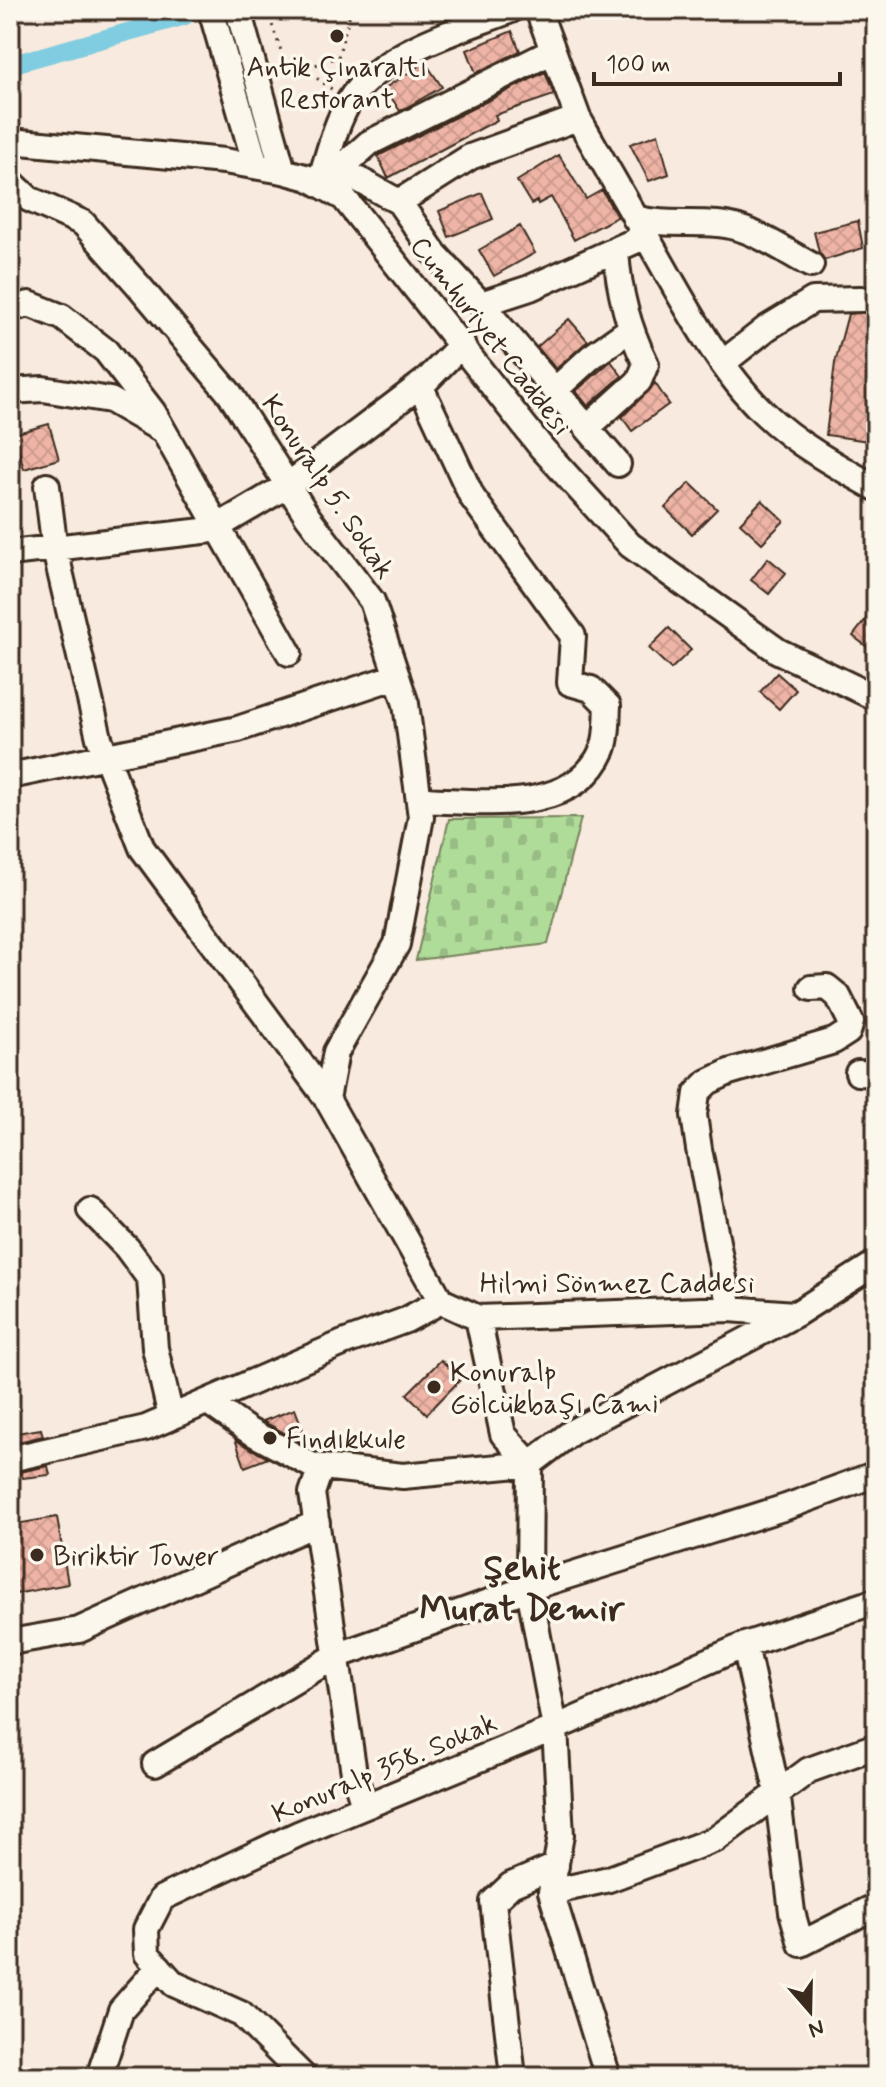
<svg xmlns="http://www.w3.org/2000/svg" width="886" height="2087" font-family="Mynerve,sans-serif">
	<defs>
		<pattern id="cemetery-stones" width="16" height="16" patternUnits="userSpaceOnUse" patternTransform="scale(2)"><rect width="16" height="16" fill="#b0dc9a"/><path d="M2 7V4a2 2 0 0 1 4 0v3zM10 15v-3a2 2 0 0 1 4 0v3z" fill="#98bd84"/></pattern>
		<pattern id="building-cross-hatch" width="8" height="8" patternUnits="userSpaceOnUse" patternTransform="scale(2)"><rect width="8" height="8" fill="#eeb4a6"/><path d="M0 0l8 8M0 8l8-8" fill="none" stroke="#cd9b8e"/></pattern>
	</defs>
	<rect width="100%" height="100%" fill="#f8eade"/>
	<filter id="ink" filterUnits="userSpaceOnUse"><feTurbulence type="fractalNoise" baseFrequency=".0125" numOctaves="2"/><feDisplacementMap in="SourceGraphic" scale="16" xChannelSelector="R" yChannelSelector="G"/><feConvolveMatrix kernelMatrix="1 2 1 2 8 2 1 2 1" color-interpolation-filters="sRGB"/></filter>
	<g filter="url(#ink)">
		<path fill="url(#cemetery-stones)" stroke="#76835c" stroke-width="2" d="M581,818l-33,126 -132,16 33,-141z"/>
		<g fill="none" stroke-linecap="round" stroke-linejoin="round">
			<path stroke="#80cce0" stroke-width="18" d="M10,65l175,-49"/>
		</g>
		<path fill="url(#building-cross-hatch)" stroke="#3b2a1e" stroke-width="2" d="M512,31l8,20 -44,22 -9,-23z
			M425,62l17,25 -42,24 -15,-23z
			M545,72l9,23 -59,20 2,5 -109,58 -10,-22z
			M658,134l11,40 -20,7 -19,-37z
			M559,155l27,44 16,-9 15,27 -43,23 -23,-43 -13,7 -1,-3 -6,3 -14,-23z
			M482,193l11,26 -44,18 -10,-26z
			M858,221l5,27 -38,12 -6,-8 -5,-20z
			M520,226l15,27 -41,23 -15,-26z
			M869,312l7,1 -10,44h10v85l-50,-7 9,-72 13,-49z
			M569,319l19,22 -32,28 -19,-22z
			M611,361l11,15 -34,30 -12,-15z
			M655,383l14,21 -37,27 -10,-14z
			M49,424l10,35 -35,10 -10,-35z
			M690,483l27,26 -25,25 -27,-26z
			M762,500l22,21 -22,22 -22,-20z
			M768,558l18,15 -17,21 -18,-14z
			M876,606v48l-23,-18z
			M669,628l22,22 -20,19 -22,-21z
			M777,673l19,17 -17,19 -19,-17z
			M441,1360l20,19 -34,35 -20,-20z
			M295,1409l13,34 -4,1 -41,-23z
			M41,1429l2,7 -33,8v-10z
			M235,1439l7,5 26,14 -23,9z
			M48,1466l2,9 -27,3 -3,-6z
			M57,1517l11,67 -58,11v-70z"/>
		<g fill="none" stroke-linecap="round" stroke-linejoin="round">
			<g stroke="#3b2a1e" stroke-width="30">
				<path id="minor" d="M211,10l45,156
					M238,10l45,161
					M538,10l40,108 68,118 -116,52 -49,16 -46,-50 -36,-52 71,-45 108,-39
					M10,141l214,20 59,10 26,7 35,20 197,249 89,98 148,106 98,47
					M329,163l70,39
					M340,169l29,-26 184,-92
					M10,181l19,18 54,24 56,63 91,108 78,123 64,84 34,103 15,113 -24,127 -61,108 -9,47 114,202
					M319,184c10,-30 18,-72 40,-96 38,-41 101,-58 152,-78
					M635,218c29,8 54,3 83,6 32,2 65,26 93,41
					M646,236c33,57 71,132 118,177 32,31 74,54 112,75
					M481,304l137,160
					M10,309l19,-5 33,13 44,34 47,61 136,241
					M724,362l43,-34 46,-28 48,-1
					M555,390l36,-33 38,-27
					M10,391l33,-2 67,11 52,30
					M588,427l51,-46 7,-17c-18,-37 -27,-71 -30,-112
					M47,486l8,64 44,188 43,110 185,251
					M10,553l202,-23 76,-45 140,-106 34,-35
					M10,776l228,-47 159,-53
					M419,800c59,1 155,17 184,-51 5,-12 4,-30 5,-43l-17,-17 -21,-6 3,-47 -101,-139 -52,-112
					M858,1073l18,1
					M90,1210l37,38 23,31 5,69 16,69
					M441,1301l37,17 252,-9 64,5
					M730,1309l-31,-160 -5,-34 3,-22 11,-11 21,-10 105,-31 14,-9 3,-10 -13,-26 -11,-9 -16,1
					M478,1318l25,116 27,30 -1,124 26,140 6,107 -10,57 57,185
					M208,1402l41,29 64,35 90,10 127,-12 42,-32 224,-118 80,-51
					M10,1459l136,-31 197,-85 63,-23 35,-19
					M321,1467l-9,26 42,280 10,33
					M10,1642l69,-12 238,-107
					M745,1645l32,146 15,121 9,32 75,-38
					M155,1764l181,-108 193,-68 257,-81 90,-33
					M551,1892l58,-13 107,-40 93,-69 67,-24
					M99,2077l22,-67 38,-43
					M304,2077l-63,-63 -67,-30 -27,-30 -1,-25 16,-31 136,-64 257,-106 190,-83 131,-44
					M513,2077l-20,-175 18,-17 45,-19"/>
			</g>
			<path stroke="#3b2a1e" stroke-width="3" stroke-dasharray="2 6" stroke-linecap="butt" d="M267,10l22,64 49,-17 13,-47
				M304,69l29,21"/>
			<use href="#minor" stroke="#fbf7ec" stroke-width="24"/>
		</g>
	</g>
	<g fill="#3b2a1e" stroke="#fbf7ec" stroke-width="3">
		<circle cx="337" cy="36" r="8"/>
		<circle cx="434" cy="1387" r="8"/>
		<circle cx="270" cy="1438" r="8"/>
		<circle cx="37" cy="1555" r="8"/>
	</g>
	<g text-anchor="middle" stroke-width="7" stroke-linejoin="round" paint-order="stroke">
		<g font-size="28" fill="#3b2a1e" stroke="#fbf7ec" text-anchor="start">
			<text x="337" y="76" text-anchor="middle">Antik Çınaraltı<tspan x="337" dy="32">Restorant</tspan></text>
			<text x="450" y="1381">Konuralp<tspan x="450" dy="32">Gölcükbaşı Cami</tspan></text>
			<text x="286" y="1448">Fındıkkule</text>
			<text x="53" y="1565">Biriktir Tower</text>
		</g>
		<g font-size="28" fill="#3b2a1e" stroke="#fbf7ec">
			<text transform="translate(492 335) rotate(52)" y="10">Cumhuriyet Caddesi</text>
			<text transform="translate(329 486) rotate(56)" y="10">Konuralp 5. Sokak</text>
			<text x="617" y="1292">Hilmi Sönmez Caddesi</text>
			<text transform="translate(384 1767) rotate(-23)" y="10">Konuralp 358. Sokak</text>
		</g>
		<g font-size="36" font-weight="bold" fill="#3b2a1e" stroke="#fbf7ec">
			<text x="522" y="1579">Şehit<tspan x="522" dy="41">Murat Demir</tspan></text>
		</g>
	</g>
	<rect width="886" height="2087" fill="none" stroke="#fbf7ec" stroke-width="40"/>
	<rect x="20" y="20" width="846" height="2047" fill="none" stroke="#3b2a1e" stroke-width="3" filter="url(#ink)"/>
	<g transform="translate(810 2011) rotate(160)" stroke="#fbf7ec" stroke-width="6" paint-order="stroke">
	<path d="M0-6L14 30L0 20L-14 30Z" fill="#3b2a1e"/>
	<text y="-12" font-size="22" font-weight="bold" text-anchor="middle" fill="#3b2a1e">N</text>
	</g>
	<path d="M594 72v12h246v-12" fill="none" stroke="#3b2a1e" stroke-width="4"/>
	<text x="606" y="72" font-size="24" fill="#3b2a1e" stroke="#fbf7ec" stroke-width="6" paint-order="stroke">100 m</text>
</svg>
